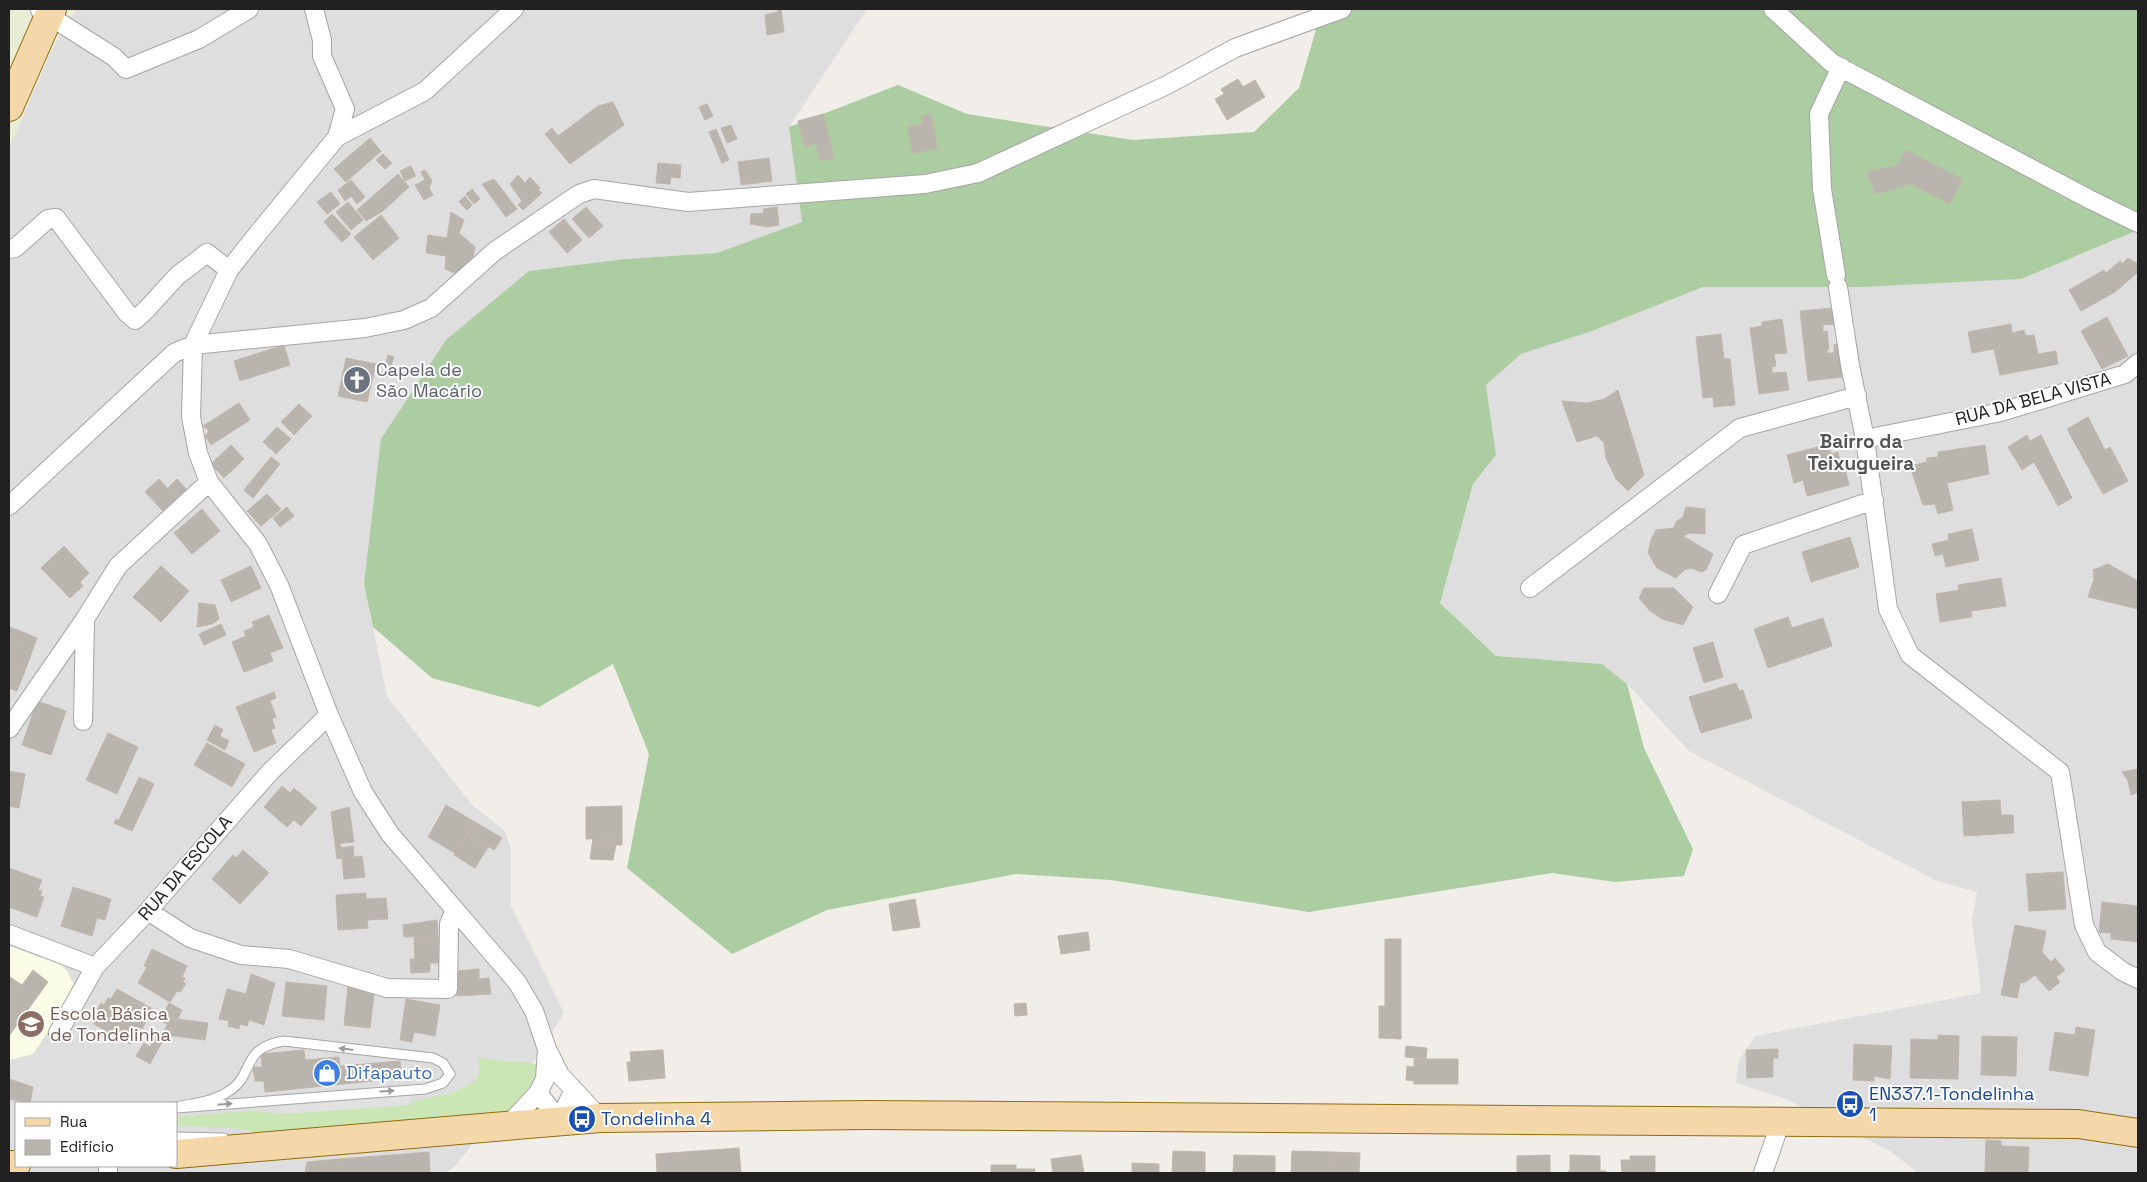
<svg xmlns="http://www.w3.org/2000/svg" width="2147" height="1182" font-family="'Space Grotesk',sans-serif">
	<rect width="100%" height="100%" fill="#f1eee9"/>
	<path fill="#dfdede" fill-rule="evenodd" d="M76,9h791l-78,118 13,95 -85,31 -92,6 -96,12 -165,313 23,112 85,109 33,26 6,18v57l53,107 -45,72 -63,80 -10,8h-437v-1025l44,-101zM16,1103h160v63h-160z
		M2138,230v943h-220l-28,-22 -104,-52 -50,-16 2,-21 17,-26 226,-43 -9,-73 5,-28 -40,-11 -248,-130 -62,-67 -25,-20 -106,-8 -56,-53 33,-119 23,-29 -10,-70 35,-31 71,-23 111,-44h135l183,-8z"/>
	<path fill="#fbfde6" d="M9,946l52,19 6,6 7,14 -1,9 -40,60 -24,6z"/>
	<path fill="#eaedd6" d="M9,9h67l-23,38 -44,101z"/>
	<path fill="#cae6b4" d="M478,1058l61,6 -5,24 -25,24 -10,3 -241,21 -12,-7 -70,-4v-8l77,-6 29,3 128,-9v-3c18,-4 55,-9 67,-24 4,-5 2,-14 1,-20z"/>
	<path fill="#accca1" d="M1322,9h816v221l-117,49 -161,8h-157l-111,44 -71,23 -35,31 10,70 -23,29 -33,119 56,53 106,8 25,20 17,64 49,101 -9,27 -69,6 -63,-9 -243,39 -198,-32 -95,-6 -189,36 -95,44 -105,-86 22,-114 -36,-90 -74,43 -107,-29 -59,-51 -9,-43 17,-145 65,-99 83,-69 96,-12 92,-6 85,-31 -13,-95 109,-42 69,29 166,26 121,-8 45,-44z"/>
	<path fill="#e1e1e1" d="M409,1096l1,9 -128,9 -1,-8z"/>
	<path fill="#bab4ae" stroke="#c1b6ac" d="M777,9h4l3,23 -17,3 -2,-20 13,-3z
		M1238,79l5,8 12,-7 10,17 -38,23 -12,-21 9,-5 -3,-5z
		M613,102l11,23 -54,39 -25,-30 7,-6 6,8 40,-30z
		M707,104l6,12 -8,4 -6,-13z
		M823,114l11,44 -13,3 -5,-17 -11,3 -7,-26z
		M931,114l6,34 -24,6 -6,-27 16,-3 -2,-8z
		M731,125l6,14 -10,4 -6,-15z
		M716,129l13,31 -7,3 -13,-31z
		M370,138l11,13 -35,31 -12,-13z
		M1906,150l56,29 -12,25 -39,-20 -36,10 -8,-22 31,-7z
		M383,154l9,9 -7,6 -9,-9z
		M769,158l3,23 -31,4 -3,-23z
		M658,163l23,2 -1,13 -9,-1 -1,7 -14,-1z
		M411,166l5,10 -11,5 -5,-10z
		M425,170l7,11 -3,7 4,7 -9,5 -9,-15 10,-5 -4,-8z
		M398,174l11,13 -26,24 -17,10 -9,-11z
		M518,175l7,8 5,-6 10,11 -2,2 4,3 -19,17 -5,-5 4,-4 -12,-17z
		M494,179l23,30 -11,8 -24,-33z
		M351,180l14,17 -8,7 -6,-8 -6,5 -7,-11z
		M472,189l8,10 -6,5 -8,-10z
		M331,192l9,12 -13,10 -10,-12z
		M465,196l7,9 -5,5 -8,-8z
		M348,202l15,18 -12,10 -15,-18z
		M586,207l17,19 -14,12 -17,-19z
		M777,207l2,18 -11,2 -18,-3 1,-10 13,-1 -1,-4z
		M451,212l13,8 -5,13 16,14 -2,11 -14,17 -14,-6 1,-13 -20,-3 2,-18 19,3z
		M332,214l19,20 -9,8 -18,-20z
		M381,215l18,23 -26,22 -19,-23z
		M564,219l18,21 -15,13 -18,-21z
		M2128,258l10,6v8l-23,20 -34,19 -12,-21 35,-20 2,3 14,-12 2,3z
		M1833,308l2,16 -12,1v7l4,-1 2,17 -3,5h8v-8l5,-1 3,33 -34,4 -8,-70z
		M2107,317l10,19 -10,5 3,7 -15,8 -14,-25z
		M1782,319l5,34 -13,1 2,12 -4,1v6l14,-1 3,18 -30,4 -9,-66 12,-2v-4z
		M2011,324l1,9 12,-3 2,6 8,-1 4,19 18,-3 2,13 -58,11 -6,-26 -22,4 -4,-21z
		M1721,334l3,25h6l5,46 -21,2 -1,-10 -10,1 -7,-61z
		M2117,336l11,20 -26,13 -7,-13 15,-8 -3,-7z
		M284,345l6,20 -50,16 -6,-20z
		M388,355l6,2 -7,20 -5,-2z
		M346,358l30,6 -9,38 -29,-6z
		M1618,390l26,85 -16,16 -12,-12 -10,-21 -2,-15 -7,-7 -20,6 -15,-41 25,2 17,-4z
		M239,403l11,17 -39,25 -6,-9 4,-5 -6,-5z
		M299,404l13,12 -18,19 -13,-13z
		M2088,417l17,33 5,-3 18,34 -25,13 -36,-65z
		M277,427l14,12 -15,15 -13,-12z
		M2027,435l3,6 11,-6 31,63 -14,8 -24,-44 -12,8 -14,-23z
		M1829,444l2,10 7,-2 2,9 3,-1 6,25 -42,11 -4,-16 -9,3 -7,-28z
		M231,445l13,14 -20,19 -13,-14z
		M1985,445l4,29 -42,9 6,27 -15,4 -3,-10 -12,1 -13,-39 17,-4v-4l11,-1v-5z
		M271,457l9,7 -27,34 -9,-8z
		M159,479l18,20 -14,12 -18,-19z
		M177,479l11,12 -9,9 -11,-12z
		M267,494l14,15 -20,17 -14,-15z
		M287,507l7,9 -14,11 -7,-9z
		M1686,507l19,2v25l-15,-1 -7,3 30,18 -7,16 -5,2 -10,-4 -7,2 -8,8 -19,-10 -9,-15 3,-13 5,-10 18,-2 2,-6 7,-5z
		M202,509l18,22 -28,23 -18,-21z
		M1972,529l7,31 -33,7 -3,-13 -8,2 -3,-12 17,-4 -1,-6z
		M1850,537l9,30 -48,15 -9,-30z
		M64,546l25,27 -9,9 3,4 -13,12 -29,-30z
		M2108,564l30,17v28l-50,-12 6,-18 -1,-9z
		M161,566l28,25 -28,31 -28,-25z
		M251,566l10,22 -30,14 -10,-22z
		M2001,578l5,28 -35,5 1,6 -32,5 -4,-28 23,-4 -1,-5z
		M1644,588h30l19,19 -10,18 -21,-6 -13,-9 -10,-12z
		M199,603l16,2 4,14 -7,5 -15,3z
		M269,615l14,33 -13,5 3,8 -29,11 -12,-30 14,-6 -2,-5 10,-4 -2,-5z
		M1788,617l4,11 31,-10 9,28 -64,22 -14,-39z
		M221,624l5,11 -22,10 -5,-11z
		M9,627l14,5 -10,27 -4,-2z
		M23,632l14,6 -11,30 -15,-5z
		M1713,642l10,35 -19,6 -11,-35z
		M9,657l4,2 -2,4 15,5 -9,23 -8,-3z
		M1736,683l3,8 4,-1 9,28 -51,15 -12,-36z
		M274,692l2,6 -6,3 6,16 -4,2 3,9 -4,2 5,13 -22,9 -18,-45z
		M37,701l29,10 -15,44 -29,-10z
		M215,725l8,5 -3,6 9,5 -4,9 -18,-10z
		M108,733l30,14 -21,47 -31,-14z
		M207,743l38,21 -13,23 -38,-22z
		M2138,769v23l-7,3 -3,-14 -6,-9z
		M9,771l16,3 -6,34 -10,-2v1z
		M139,777l15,7 -22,47 -18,-8 2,-4 3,1z
		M282,786l8,7 4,-5 23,20 -16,18 -7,-6 -7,7 -23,-20z
		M2000,800l1,15h12l1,18 -50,3 -2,-34z
		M446,805l29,17 -20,31 -27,-16z
		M622,806v32l-36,1v-32z
		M349,807l5,35 -19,2 -4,-32z
		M475,822l27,16 -8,12 -26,-15z
		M466,834l22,13 -13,21 -21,-13z
		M593,838h29v7h-30z
		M335,844h5l1,4 12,-2 1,11 8,-1 3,21 -21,2 -2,-21 -5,1z
		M592,845h24l-3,15 -23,-1z
		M243,850l26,23 -29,31 -28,-25 21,-24 3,3z
		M9,868l33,12 -4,10 4,1 -2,5 4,1 -7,20 -28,-10z
		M2063,872l3,37 -37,2 -3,-37z
		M73,887l38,12 -6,21 -8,-2 -5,18 -31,-10z
		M366,893v6l20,-1 2,21 -21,1 1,8 -30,2 -2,-35z
		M915,899l5,28 -27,4 -4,-27z
		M2102,902l36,4v36l-27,-3v-6l-12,-1z
		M437,920l1,16 -34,1 -1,-12z
		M2015,925l31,6 -4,21 9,10 4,-4 10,12 -9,7 4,5 -11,9 -14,-16 -11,8 -4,-1 1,-4 -4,20 -16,-3z
		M1088,932l2,18 -29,4 -3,-18z
		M438,936l1,27h-9v9l-19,1 -1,-14h5l-1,-22z
		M1385,939h16v100l-22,-1v-32h6z
		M152,949l35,17 -5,11 3,1 -2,4 3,2 -6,8 -3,-1 -7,11 -32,-19 9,-16 -3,-1z
		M479,969v10l10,-1 2,16 -34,2 -2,-25z
		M33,970l15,12 -39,54v-57l1,-2 12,8z
		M251,974l24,9 -11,42 -15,-5 -2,6 -7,-2 -1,5 -11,-3 1,-5 -10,-2 8,-30 19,5z
		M286,982l41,4 -3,34 -42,-4z
		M348,987l24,3 -1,3 3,1 -4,34 -26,-3z
		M117,989l36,20 -11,20 -3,-2 -9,17 -36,-20 4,-7 -4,-2 7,-12 3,2 4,-7 3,1z
		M406,999l34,6 -5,31 -21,-4 -2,10 -12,-2z
		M169,1003l13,7 -9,18 -13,-8z
		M1026,1003l1,12 -12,1 -1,-12z
		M178,1019l30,4 -3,17 -38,-5z
		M168,1024l3,3 -6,10 -4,-2z
		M2076,1027l19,3 -7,46 -39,-6 6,-38 20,3z
		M158,1033l7,4 -8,14 -7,-4z
		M1938,1035l21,1 -1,43 -48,-1 1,-39 27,1z
		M1982,1036l35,1 -1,39 -35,-1z
		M144,1043l13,8 -7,13 -14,-8z
		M1854,1044l38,2 -2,33 -16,-3v5l-21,-1z
		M1406,1046l21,2 -1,11 -21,-2z
		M1778,1049v9h-5v19l-26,1 -1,-28z
		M304,1050l1,10 34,-3 1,9 60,-5 2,17 -137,14 -1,-11h-9l-2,-14h9l-1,-13z
		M663,1050l2,28 -36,3 -2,-19h4l-1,-10z
		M1414,1059h44v25h-44v-3l-8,-1 1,-14 7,1z
		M9,1079l24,8 -3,16 -21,-4z
		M1986,1140l15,1v5l28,1 -1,26h-47l4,-1z
		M739,1148l2,25h-84l-1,-19z
		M1173,1151l32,1v21h-33z
		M1292,1151l41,1 -1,21h-41z
		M429,1152l1,21h-91l1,-14z
		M1333,1152l27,1 -1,20h-27z
		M1081,1155l3,18h-31l-2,-14z
		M1234,1155l41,1v17h-42z
		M1550,1155v17l3,1h-36v-17z
		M1570,1155l30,1v15h6v2h-38v-2h2z
		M1630,1156h25v17h-33l-1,-13h9z
		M340,1159l-1,14h-34l2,-11z
		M1132,1163l27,1v9h-27z
		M991,1165h25v8h-25z
		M1016,1169h19l-1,4h-18z"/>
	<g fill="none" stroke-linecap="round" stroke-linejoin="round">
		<g stroke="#a5a5a5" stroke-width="11">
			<path id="lane" d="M176,1107c18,-4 37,-5 53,-16 26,-16 11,-43 55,-50l149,17 10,5 7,11 -7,9 -18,6 -249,19
				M176,1137l48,1"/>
		</g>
		<g stroke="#a5a5a5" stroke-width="20">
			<path id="street" d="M314,9l8,31v16l23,53 -8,28
				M514,9l-89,82 -88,46 -82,100 -26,33 -36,75 -2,72 7,36 11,29 49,62 21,41 50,130 34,77 27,42 127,148 17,29 13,38 13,26 40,43
				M1773,9l59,54 257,136 49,24
				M40,10l74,47 12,12 73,-30 50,-30
				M9,249l6,-1 33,-29 8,-1 71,95 8,7 11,-10 31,-34 30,-23 22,17
				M1836,275l-14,-86 -3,-75 22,-47
				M1838,287l12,78 15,74 23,170 22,46 150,117 24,153 13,27 25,19 16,8
				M1865,439l136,-27 124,-38 13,-11
				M9,506l165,-153 19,-8 172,-17 39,-8 27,-12 64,-57 84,-57 15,-5 94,13 237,-18 53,-11 189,-88 68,-37 107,-39
				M1530,588l210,-160 117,-32
				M1718,594l25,-49 131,-45
				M83,721l2,-102
				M9,729l76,-110 33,-53 91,-84
				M148,911l42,27 51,17 48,4 98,29 61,1 1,-65 6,-14
				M9,934l86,33
				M58,1033l37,-66 53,-56 122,-139 59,-57
				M538,1093l21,27 15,-30
				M509,1124l29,-31 7,-14 2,-30
				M108,1166v7
				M1763,1173l18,-52"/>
		</g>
		<g stroke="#916c0d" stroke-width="30">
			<path id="primary" d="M9,107l43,-98
				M176,1154l424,-36 267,-3 1211,9 60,9
				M9,1165h7"/>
		</g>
		<use href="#lane" stroke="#fff" stroke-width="9"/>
		<use href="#street" stroke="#fff" stroke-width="18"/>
		<use href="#primary" stroke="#f4d8aa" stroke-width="28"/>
	</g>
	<defs><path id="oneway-solid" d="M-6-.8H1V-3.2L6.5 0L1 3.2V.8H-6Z" transform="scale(1.25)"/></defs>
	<g fill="#9b9b9b">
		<use href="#oneway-solid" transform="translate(346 1049) rotate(-173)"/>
		<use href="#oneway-solid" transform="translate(387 1091) rotate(-4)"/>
		<use href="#oneway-solid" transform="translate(225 1104) rotate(-5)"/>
	</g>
	<defs>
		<g id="church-disc" transform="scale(1.4375)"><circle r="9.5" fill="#6b7280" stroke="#fff"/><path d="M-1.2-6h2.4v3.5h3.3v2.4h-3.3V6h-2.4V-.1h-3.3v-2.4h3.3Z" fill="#fff"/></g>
		<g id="school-disc" transform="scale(1.4375)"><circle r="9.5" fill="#8d6e63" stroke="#fff"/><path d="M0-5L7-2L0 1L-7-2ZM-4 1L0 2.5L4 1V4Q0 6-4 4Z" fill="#fff"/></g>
		<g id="shop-disc" transform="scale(1.4375)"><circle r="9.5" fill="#3f7fe0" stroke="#fff"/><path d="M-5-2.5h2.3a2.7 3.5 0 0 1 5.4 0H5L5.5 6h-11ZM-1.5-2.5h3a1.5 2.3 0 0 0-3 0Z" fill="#fff"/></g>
		<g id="bus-disc" transform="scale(1.4375)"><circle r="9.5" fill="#1a4fb4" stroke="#fff"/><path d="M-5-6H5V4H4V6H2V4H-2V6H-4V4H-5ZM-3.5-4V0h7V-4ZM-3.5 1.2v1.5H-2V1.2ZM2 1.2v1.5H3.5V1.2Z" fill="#fff"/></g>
	</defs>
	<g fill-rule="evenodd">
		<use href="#church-disc" x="357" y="380"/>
		<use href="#school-disc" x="31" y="1024"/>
		<use href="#shop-disc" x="327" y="1073"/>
		<use href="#bus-disc" x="1850" y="1104"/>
		<use href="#bus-disc" x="582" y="1119"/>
	</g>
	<g text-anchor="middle" stroke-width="4" stroke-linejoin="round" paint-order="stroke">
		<g font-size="18" fill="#5b616d" stroke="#fff" text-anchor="start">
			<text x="376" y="376">Capela de<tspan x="376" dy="21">São Macário</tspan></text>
		</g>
		<g font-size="18" fill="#212121" stroke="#fff">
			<text transform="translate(2033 399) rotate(-15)" y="6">RUA DA BELA VISTA</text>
			<text transform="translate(185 868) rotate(-49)" y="6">RUA DA ESCOLA</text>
		</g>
		<g font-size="18" fill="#785e54" stroke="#fff" text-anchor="start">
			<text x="50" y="1020">Escola Básica<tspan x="50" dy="21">de Tondelinha</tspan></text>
		</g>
		<g font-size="18" fill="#366cbe" stroke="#fff" text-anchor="start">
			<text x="346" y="1079">Difapauto</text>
		</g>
		<g font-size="18" fill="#164399" stroke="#fff" text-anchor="start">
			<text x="1869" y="1100">EN337.1-Tondelinha<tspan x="1869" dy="21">1</tspan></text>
			<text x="601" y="1125">Tondelinha 4</text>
		</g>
		<g font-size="19" font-weight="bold" fill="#545454" stroke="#fff">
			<text x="1861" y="448">Bairro da<tspan x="1861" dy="22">Teixugueira</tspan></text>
		</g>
	</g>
	<rect width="2147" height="1182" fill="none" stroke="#212121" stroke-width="20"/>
	<rect x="15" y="1102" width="162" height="65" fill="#ffffff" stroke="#a6a6a6"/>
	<rect x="25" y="1118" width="25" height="8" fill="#f4d8aa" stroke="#a6a6a6"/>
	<text x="60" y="1127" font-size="15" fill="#212121">Rua</text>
	<rect x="25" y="1140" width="25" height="15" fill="#bab4ae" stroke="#a6a6a6"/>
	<text x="60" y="1152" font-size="15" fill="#212121">Edifício</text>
</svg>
